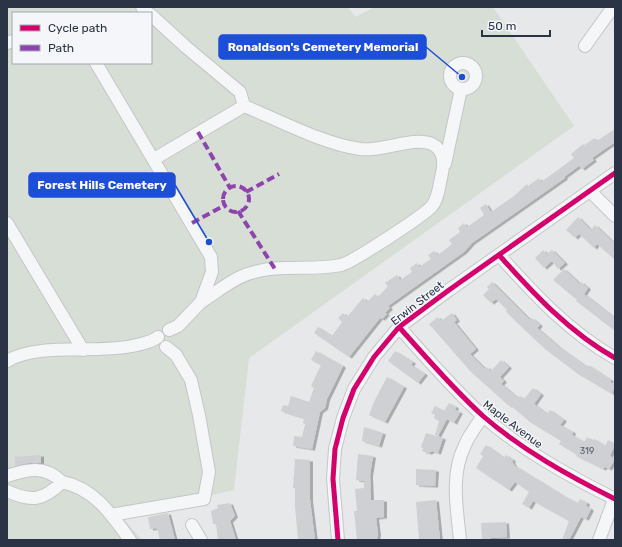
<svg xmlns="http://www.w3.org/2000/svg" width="622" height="547" font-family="Rubik,sans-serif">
	<defs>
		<filter id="shadow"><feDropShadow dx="3" dy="1.5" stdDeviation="0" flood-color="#0004"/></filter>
	</defs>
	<rect width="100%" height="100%" fill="#e6e8ea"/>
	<path fill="#d6ded6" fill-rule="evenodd" d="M7,7h341l7,10 20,-10h118l81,119 -325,232 -15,132 -113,26 21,24h-135zM13,13h138v50h-138z"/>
	<path fill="#ced0d3" filter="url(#shadow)" d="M615,129v13l-23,16 2,2 -12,9 -3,-3 -15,11 1,1 -93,65 -8,9 -76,54 2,2 -5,5 2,1 -5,5 -2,-1 -31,39 -35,-24 4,-6 14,9 10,-14 -4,-4 5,-5 4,4 16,-19 4,4 8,-8 3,3 10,-11 -3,-3 12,-8 3,5 12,-8 -2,-4 7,-5 2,4 12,-8 -3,-4 6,-4 4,4 14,-11 -3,-4 11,-8 -2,-4 6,-5 3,4 17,-12 -4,-7 6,-4 5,8 23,-16 13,-12 1,2 11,-8 2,4 14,-10 19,-14 -3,-4 12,-10 1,1 11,-7 2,3z
		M578,217l13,13 4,-5 20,19v16l-18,-16 -3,4 -15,-14 -4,4 -9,-8z
		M543,250l4,4 5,-4 13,13 -7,6 -6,-8 -8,7 -9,-10z
		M564,269l16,15 1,-2 7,6 -4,6 31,24v13l-39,-30 1,-1 -24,-20z
		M492,282l38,38 2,-2 8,7 -3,3 22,19 28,20 1,-2 23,15 -1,2 5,3 -3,9 -34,-20 -33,-25 -35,-33 -4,-5 1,-1 -11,-11 -5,4 -8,-8 6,-6 -2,-2z
		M452,313l5,7 -3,2 22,27 -6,5 15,15 2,-2 4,4 10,-11 8,7 -9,10 4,4 -3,3 17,14 2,-2 4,3 9,-11 8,6 -7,10 13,10 3,-4 14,10 -4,5 13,7 -1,3 12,7 3,-5 5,4 2,-2 11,7 3,-6 7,4 -5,12 5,3 -6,10 -4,-2 -2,2 -27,-13 1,-1 -18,-11 2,-3 -31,-19 -20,-17 -1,1 -38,-34 -42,-48 9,-7 3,4z
		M316,351l27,15 -16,33 -2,9 -5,4 -8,37 -19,-3 1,-10 8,1 3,-13 -2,-1 1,-5 -23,-7 2,-6 5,1 3,-10 18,6 5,-14 -3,-2 10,-21 -10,-5z
		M395,351l18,11 -2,3 14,9 -7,9 -30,-22z
		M387,377l17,10 -19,35 -16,-7 5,-13z
		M449,403l7,4 -1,3 5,2 -6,11 -7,-4 -9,17 -3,-1 4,-14 -5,-3 1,-3 -4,-2 4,-7 9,5z
		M364,427l19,6 -4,13 -17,-5z
		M426,433l17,5 -5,15 -6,-2 -3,2 -7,-2 1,-3 -2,-1z
		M486,445l18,13 2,-3 7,5 -1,2 3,4 49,30 14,7 2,-4 7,4 -1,3 5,3 -5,10 -5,-2 -12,23h-7l7,-19 -36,-20 -4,7 -7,-4 7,-12 -14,-10 -6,8 -33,-22 7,-12 -3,-2z
		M358,454l15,2 -3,19 1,25h13v17l-8,1 2,16 -1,5 -3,1h-17l-3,-29h3l-2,-22 9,-1v-7l-8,-1z
		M41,455v8h-12l-14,3v-9z
		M295,459l15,1v40l5,40 -17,-1 -3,-32v-19h-2z
		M416,469l20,1 -1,16 -19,-1z
		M436,500l4,40h-21l-3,-38z
		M230,503l5,13 -5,5 6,19h-18l-2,-16h-3l-2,-13 7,-3 -1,-3z
		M168,513l7,27h-15l-3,-12 -7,1 -2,-12z
		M506,522l1,15 -16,1v2l-9,-1 -1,-15 1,-1z"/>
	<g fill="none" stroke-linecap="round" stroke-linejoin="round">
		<g stroke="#c4c6c8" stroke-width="14">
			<path id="minor" d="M142,7l6,6
				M151,15l35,32 54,45 4,14 -90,53
				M7,43l6,-2
				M585,46l28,-39
				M96,63l115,194 1,15 -11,30 -23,24 -9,4
				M450 76a13 13 0 1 1 26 0a13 13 0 1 1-26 0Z
				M445,164l16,-75
				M590,191l25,25
				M7,223l76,127
				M499,255c35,39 70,77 116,103
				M201,302c16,-10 32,-24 50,-29 28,-9 60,-2 90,-8 10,-2 84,-50 91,-59 6,-7 7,-19 9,-28 3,-13 5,-27 -9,-34 -19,-8 -50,8 -72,5 -37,-5 -81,-29 -116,-43
				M399,327c27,30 54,62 84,89 39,34 86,60 132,83
				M7,361c32,-19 87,-7 125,-15 9,-2 18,-3 26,-9
				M7,476c21,-7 38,-11 55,6
				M7,491c24,11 36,10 55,-9 32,6 50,33 68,58
				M111,515l93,-16 5,-27 -10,-57 -8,-35 -15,-25 -10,-8
				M192,525l9,15
				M338,540l-5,-61 2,-30 8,-31 11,-29 20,-32 25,-30 50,-37 166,-117
				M460,540c-3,-32 -10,-65 5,-95 4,-10 12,-20 18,-29
				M599,540l16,-43"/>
		</g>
		<use href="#minor" stroke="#f5f6f7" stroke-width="12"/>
		<path stroke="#8e44ad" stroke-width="4" stroke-dasharray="8 4" stroke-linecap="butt" d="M198,132l32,56
			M223 199a13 13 0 1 1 26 0a13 13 0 1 1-26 0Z
			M246,192l33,-18
			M238,211l37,58
			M192,223l33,-18"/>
		<g stroke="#f4f6f9" stroke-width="8">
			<path id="cycleway" d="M499,255c35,39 70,77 116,103
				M399,327c27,30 54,62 84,89 39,34 86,60 132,83
				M338,540l-5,-61 2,-30 8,-31 11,-29 20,-32 25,-30 50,-37 166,-117"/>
		</g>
		<use href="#cycleway" stroke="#d6006c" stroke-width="5"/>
	</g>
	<g text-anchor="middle" stroke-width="3" stroke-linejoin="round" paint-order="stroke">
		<g font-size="9" fill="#545c69">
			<text x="587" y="454">319</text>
		</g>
		<g font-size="11" fill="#2b3445" stroke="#f4f6f9">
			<text transform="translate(417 303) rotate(-38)" y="4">Erwin Street</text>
			<text transform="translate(513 424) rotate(37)" y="4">Maple Avenue</text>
		</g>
	</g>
	<path fill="none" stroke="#1d4ed8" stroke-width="1.5" d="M462 77L426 47M209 242L175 185"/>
	<g fill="#1d4ed8" stroke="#f4f6f9" stroke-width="1.5">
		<circle cx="462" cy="77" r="4"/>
		<circle cx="209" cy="242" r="4"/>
	</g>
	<g fill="#1d4ed8" stroke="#1d4ed8" stroke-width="1.5">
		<rect x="219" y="35" width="207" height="24" rx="4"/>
		<rect x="29" y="173" width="146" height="24" rx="4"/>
	</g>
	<g font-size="12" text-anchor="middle" font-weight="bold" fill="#fff">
		<text x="323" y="51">Ronaldson's Cemetery Memorial</text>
		<text x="102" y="189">Forest Hills Cemetery</text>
	</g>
	<rect width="622" height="547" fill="none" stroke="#2b3445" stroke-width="16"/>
	<rect x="12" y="12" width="140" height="52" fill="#f4f6f9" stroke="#a4a8b1"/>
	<rect x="20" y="25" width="20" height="6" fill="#d6006c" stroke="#a4a8b1"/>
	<text x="48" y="32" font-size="12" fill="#2b3445">Cycle path</text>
	<rect x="20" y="45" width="20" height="6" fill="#8e44ad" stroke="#a4a8b1"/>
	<text x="48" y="52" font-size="12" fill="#2b3445">Path</text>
	<path d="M482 30v6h68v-6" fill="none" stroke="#2b3445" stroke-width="2"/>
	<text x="488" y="30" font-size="12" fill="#2b3445" stroke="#f4f6f9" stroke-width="3" paint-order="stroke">50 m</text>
</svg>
